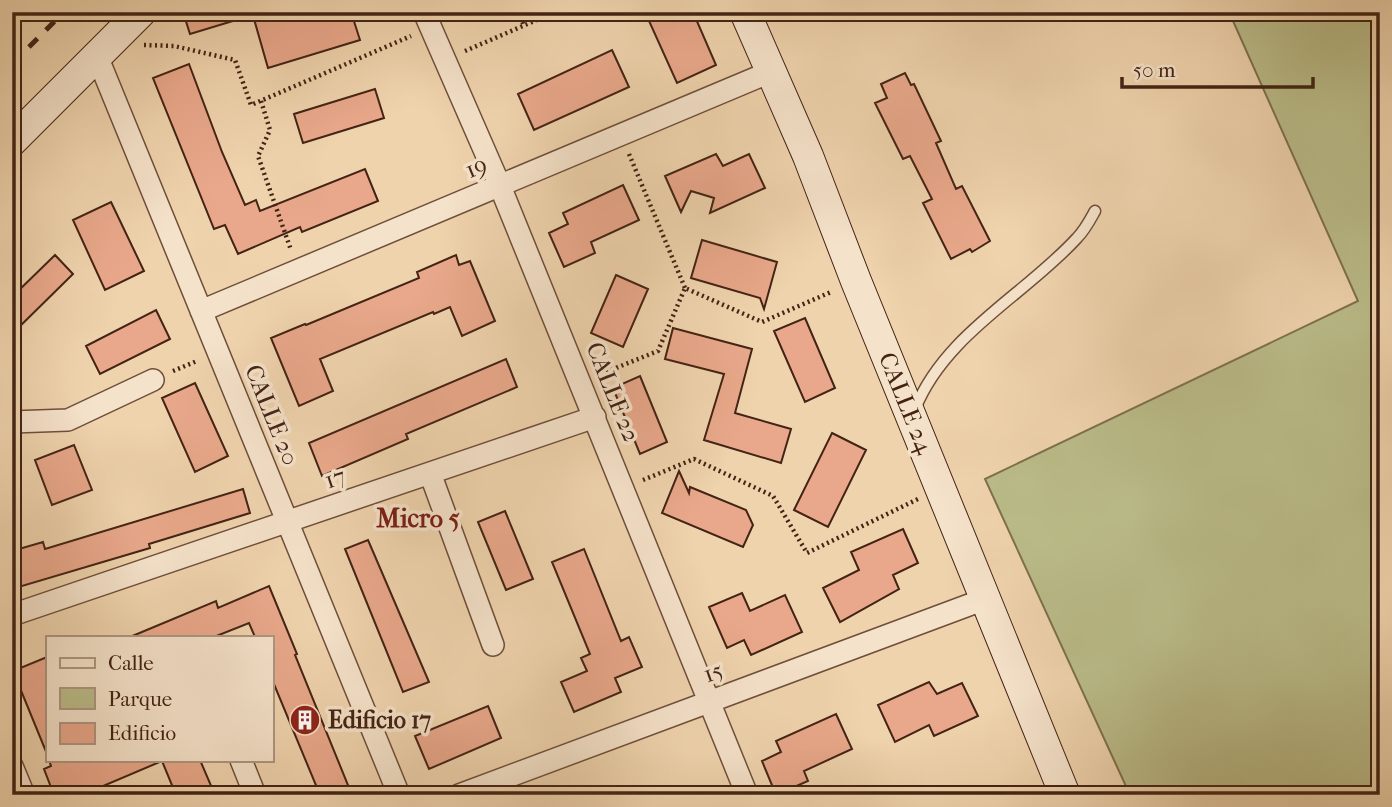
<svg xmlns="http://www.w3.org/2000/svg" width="1392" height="807" font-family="'IM FELL French Canon',serif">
	<rect width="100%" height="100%" fill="#efd3ad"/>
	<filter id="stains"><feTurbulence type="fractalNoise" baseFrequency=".00286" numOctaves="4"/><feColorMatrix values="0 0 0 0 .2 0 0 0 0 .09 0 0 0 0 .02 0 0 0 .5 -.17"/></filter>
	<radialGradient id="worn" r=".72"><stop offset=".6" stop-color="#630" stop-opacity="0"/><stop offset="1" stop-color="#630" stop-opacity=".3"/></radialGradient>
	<path fill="#babc89" stroke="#7e704e" stroke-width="2" d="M1229,12h151v783h-250l-145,-316 373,-178z"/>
	<path fill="#e9a88b" stroke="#432314" stroke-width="2" d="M183,12h62l1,5 -56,17z
		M252,12h87l1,7 12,-4 8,25 -92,28z
		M645,12h48l23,53 -39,18z
		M612,50l17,37 -95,43 -16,-36z
		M189,64l33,88 23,53 11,-5 4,11 105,-42 13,32 -76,31 -2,-5 -62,27 -13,-29 -11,4 -61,-151z
		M905,73l6,12 3,-1 27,57 -5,2 20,46 6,-3 28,55 -18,11 -2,-3 -19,10 -28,-56 9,-4 -22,-43 -7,3 -28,-56 12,-5 -6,-14z
		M375,89l9,29 -81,25 -9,-29z
		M716,154l7,12 26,-12 16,34 -55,25 4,-15 -23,-7 -10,21 -16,-36z
		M623,185l16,35 -48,22 4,11 -31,14 -15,-34 19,-9 -5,-11z
		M111,202l33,69 -39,19 -32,-70z
		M702,240l75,22 -13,47 -4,-11 -69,-20z
		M55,255l18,19 -61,60v-37z
		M456,255l3,10 11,-4 25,60 -33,15 -12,-29 -16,7 -1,-2 -113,47 13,32 -34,15 -28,-68 34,-14 1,1 113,-47 -2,-6z
		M616,275l32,14 -25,58 -32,-14z
		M156,310l14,29 -70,35 -14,-28z
		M805,318l30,70 -30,14 -31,-71z
		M673,328l79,21 -17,64 56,16 -10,34 -77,-23 20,-66 -59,-15z
		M506,359l11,28 -111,47 2,5 -86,37 -13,-33z
		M640,376l27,66 -27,12 -27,-66z
		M195,383l33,73 -33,16 -33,-74z
		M832,433l34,17 -38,77 -34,-17z
		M74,445l18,45 -40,15 -17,-45z
		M679,471l10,22 1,-6 56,23 7,15 -10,22 -81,-34z
		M243,489l7,24 -101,31 1,4 -138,41v-38l31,-9 2,7z
		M505,511l28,68 -27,11 -28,-68z
		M903,529l15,34 -25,12 6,14 -59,33 -17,-34 36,-18 -8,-18z
		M368,540l61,142 -26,10 -58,-143z
		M584,549l37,92 8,-4 13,30 -27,11 6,14 -47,20 -13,-30 26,-11 -6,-13 9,-4 -38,-92z
		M269,586l28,68 -2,1 57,140h-32l-49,-118v-40h-16l-6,-14 -35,14h-84l86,-36 2,7z
		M742,593l8,18 35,-16 17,37 -51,23 -7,-15 -17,8 -18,-41z
		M47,657v97l-34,-83z
		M929,682l8,12 25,-11 16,33 -44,20 -5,-11 -34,17 -17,-37z
		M488,706l13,32 -72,31 -14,-33z
		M836,714l16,35 -48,22 4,10 -32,14 -14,-34 19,-9 -5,-11z
		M49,760h151l15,35h-39l-14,-34 -59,25 4,9h-53l-10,-26 7,-3z"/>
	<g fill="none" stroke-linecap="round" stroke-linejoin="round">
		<g stroke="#6e4f3a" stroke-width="13">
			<path id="lane" d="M915,409c30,-75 110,-114 162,-171 8,-8 13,-18 18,-27"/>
		</g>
		<g stroke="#6e4f3a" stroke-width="24">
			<path id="street" d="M424,12l76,174 247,609
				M97,56l302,739
				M201,311l569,-239
				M12,422l56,-2 85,-40
				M430,473l63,172
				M12,615l583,-198
				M241,760l14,35
				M12,766l12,29
				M459,795l526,-196"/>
		</g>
		<g stroke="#432314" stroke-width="32">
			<path id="secondary" d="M745,12l63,144 48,125 209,514
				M12,141l129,-129"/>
		</g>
		<path stroke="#432314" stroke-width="4.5" stroke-dasharray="2 3.5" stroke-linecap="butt" d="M518,12l6,14
			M144,45l30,1 61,14 16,45 160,-69
			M465,51l90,-39
			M261,101l9,29 -12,26 33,94
			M629,154l56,134
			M173,371l24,-10
			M601,374l57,-23 27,-63 77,34 69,-30
			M643,480l51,-21 79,37 34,57 111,-54"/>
		<use href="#lane" stroke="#f5e2ca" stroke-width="10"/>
		<use href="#street" stroke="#f5e2ca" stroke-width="21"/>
		<use href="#secondary" stroke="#f5e2ca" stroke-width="30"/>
		<path stroke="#432314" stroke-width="5" stroke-dasharray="12 12" stroke-linecap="butt" d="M12,64l52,-52"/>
	</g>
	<defs>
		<g id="building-disc" transform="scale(1.575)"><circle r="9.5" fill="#8f2418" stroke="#f5e2ca"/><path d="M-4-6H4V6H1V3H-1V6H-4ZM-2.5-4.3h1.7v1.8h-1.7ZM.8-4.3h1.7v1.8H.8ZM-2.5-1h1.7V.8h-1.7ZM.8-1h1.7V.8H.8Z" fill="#fff"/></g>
	</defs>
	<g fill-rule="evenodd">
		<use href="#building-disc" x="305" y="720"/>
	</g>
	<g text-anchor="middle" stroke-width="7" stroke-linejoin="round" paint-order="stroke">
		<g font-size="24" fill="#432314" stroke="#f5e2ca">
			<text transform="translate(476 167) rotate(-23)" y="8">19</text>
			<text transform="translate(613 392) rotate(68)" y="8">CALLE 22</text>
			<text transform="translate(906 403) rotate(68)" y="8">CALLE 24</text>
			<text transform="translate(272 415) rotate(68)" y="8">CALLE 20</text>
			<text transform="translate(335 478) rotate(-19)" y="8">17</text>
			<text transform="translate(713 672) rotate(-20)" y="8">15</text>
		</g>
		<g font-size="24" font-weight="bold" fill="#432314" stroke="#f5e2ca" text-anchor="start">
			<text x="328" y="728">Edificio 17</text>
		</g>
		<g font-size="26" font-weight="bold" fill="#7a1f14" stroke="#f5e2ca">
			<text x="418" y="527">Micro 5</text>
		</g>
	</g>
	<rect width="1392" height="807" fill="none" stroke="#efd3ad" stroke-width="42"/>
	<rect x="14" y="14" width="1364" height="779" fill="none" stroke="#432314" stroke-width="3.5"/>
	<rect x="21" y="21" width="1350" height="765" fill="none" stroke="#432314" stroke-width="2"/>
	<rect x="46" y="636" width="228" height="126" fill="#f5e2ca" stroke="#ae9681" stroke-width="2"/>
	<rect x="60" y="658" width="35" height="10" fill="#f5e2ca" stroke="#ae9681" stroke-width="2"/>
	<text x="108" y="670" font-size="21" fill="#432314">Calle</text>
	<rect x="60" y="688" width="35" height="21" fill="#babc89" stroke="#ae9681" stroke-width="2"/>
	<text x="108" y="706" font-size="21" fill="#432314">Parque</text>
	<rect x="60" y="723" width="35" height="21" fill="#e9a88b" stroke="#ae9681" stroke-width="2"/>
	<text x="108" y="740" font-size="21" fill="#432314">Edificio</text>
	<path d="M1122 77v10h191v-10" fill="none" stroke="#432314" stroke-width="3.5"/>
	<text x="1133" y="77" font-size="21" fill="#432314" stroke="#f5e2ca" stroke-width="5" paint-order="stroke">50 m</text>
	<rect width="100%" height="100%" filter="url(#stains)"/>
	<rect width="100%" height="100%" fill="url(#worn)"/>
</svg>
